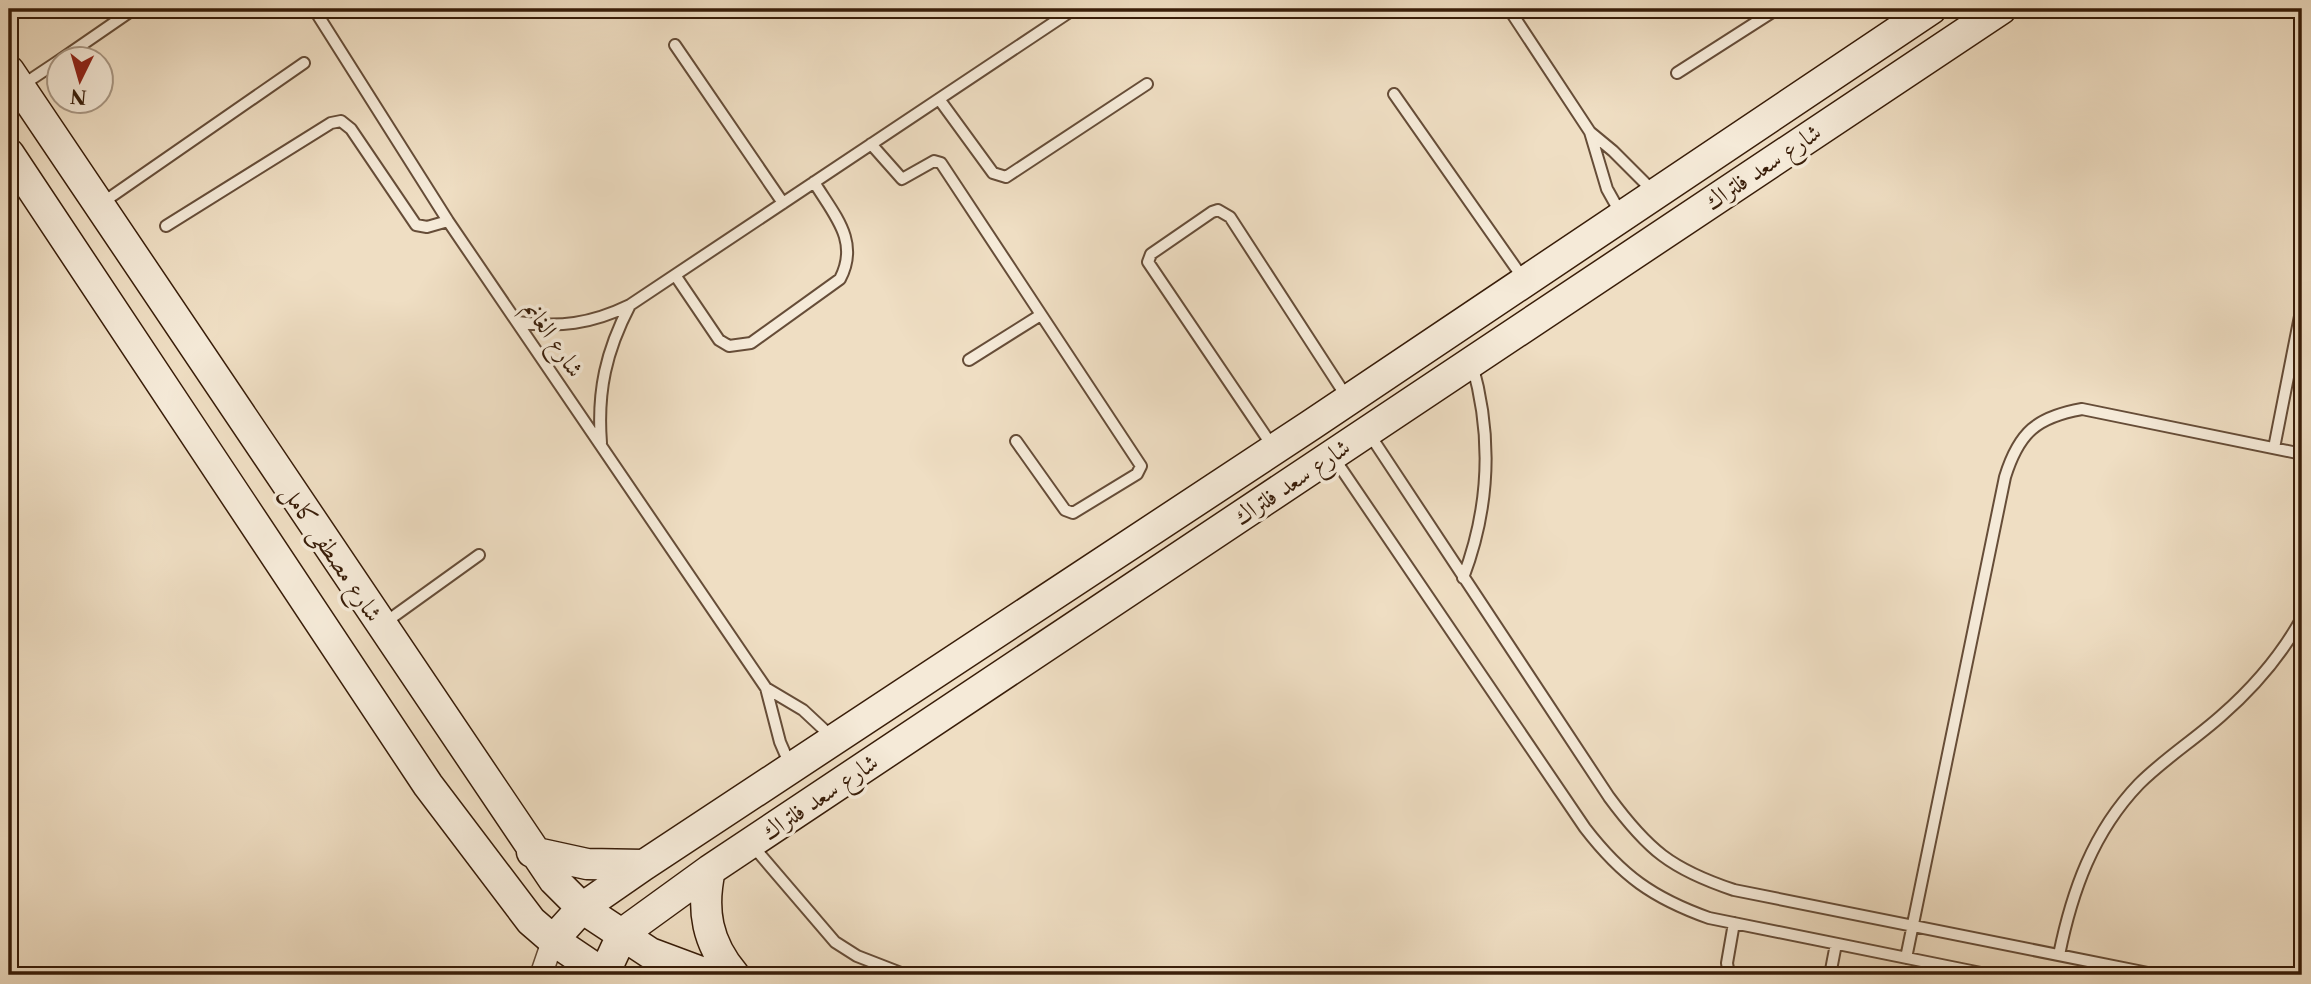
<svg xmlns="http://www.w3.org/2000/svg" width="2311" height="984" font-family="'Libre Caslon Text',Amiri,serif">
	<rect width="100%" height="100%" fill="#efdec3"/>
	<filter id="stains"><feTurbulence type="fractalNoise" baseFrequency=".00286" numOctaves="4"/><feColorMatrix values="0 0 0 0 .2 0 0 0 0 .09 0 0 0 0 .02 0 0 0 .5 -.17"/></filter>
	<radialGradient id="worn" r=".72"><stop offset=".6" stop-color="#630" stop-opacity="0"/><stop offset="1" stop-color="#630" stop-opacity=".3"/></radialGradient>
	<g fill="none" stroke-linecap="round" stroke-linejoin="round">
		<g stroke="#664d38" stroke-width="14">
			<path id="lane" d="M314,9l134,212 318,467 14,54 10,23
				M1509,9l81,123 23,19 41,41
				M675,45l108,158
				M60,60l74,-51
				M1677,73l100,-64
				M21,86l39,-26
				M1394,94l131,187
				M939,99l54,74 13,4 141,-93
				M1590,132l17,57 14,25
				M871,144l31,35 32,-18 7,2 200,303 -4,8 -64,39 -8,-3 -49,-69
				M102,203l202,-140
				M166,226l165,-103 10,-2 10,8 65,96 11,2 21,-6
				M675,275l44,65 10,6 22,-3 89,-64c20,-38 -6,-64 -26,-97
				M517,322c42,6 74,2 113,-17l444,-296
				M969,360l70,-44
				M1368,432l241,365c39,53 62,72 125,93l424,85
				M601,443c-4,-52 5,-92 29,-138
				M1273,447l-125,-185 3,-8 61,-42 6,-2 12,7 118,182
				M2274,448l28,-142
				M1334,458l251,370c37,48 68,70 124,90l282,57
				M1463,578c27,-71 30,-141 9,-214
				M383,624l96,-69
				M766,688l37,22 30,28
				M752,845l83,97 22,14 49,19
				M2059,955c13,-64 34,-123 80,-171 25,-25 55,-44 82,-68 31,-27 61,-62 81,-98
				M1906,958l99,-481c14,-45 32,-60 77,-68l220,45
				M1729,975l-2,-12 7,-40
				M1830,975l6,-31"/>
		</g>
		<g stroke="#664d38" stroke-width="24">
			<path id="street" d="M541,975l12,-35"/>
		</g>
		<g stroke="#381d09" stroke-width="33">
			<path id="secondary" d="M9,71l545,809 28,28 68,45 59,22
				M9,154l419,631 103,136 22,19 52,35
				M532,852l55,12 57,1
				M710,870c-9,40 -3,73 24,105
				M553,940l29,-32 62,-43 667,-440 620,-416
				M604,974l19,-41 87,-63 1291,-861"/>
		</g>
		<use href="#lane" stroke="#f5ead8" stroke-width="10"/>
		<use href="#street" stroke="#f5ead8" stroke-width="21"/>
		<use href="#secondary" stroke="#f5ead8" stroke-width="30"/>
	</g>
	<g text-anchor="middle" stroke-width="7" stroke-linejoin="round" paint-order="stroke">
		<g font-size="24" fill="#381d09" stroke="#f5ead8">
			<text transform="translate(1763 167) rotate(-34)" y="8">شارع سعد فلتراك</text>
			<text transform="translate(554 339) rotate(56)" y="8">شارع الغانم</text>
			<text transform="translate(1292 482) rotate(-34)" y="8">شارع سعد فلتراك</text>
			<text transform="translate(332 553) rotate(56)" y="8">شارع مصطفى كامل</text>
			<text transform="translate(820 797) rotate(-34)" y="8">شارع سعد فلتراك</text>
		</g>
	</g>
	<rect width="2311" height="984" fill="none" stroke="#efdec3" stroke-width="35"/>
	<rect x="10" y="10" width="2290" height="963" fill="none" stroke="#381d09" stroke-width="3.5"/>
	<rect x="18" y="18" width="2276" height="949" fill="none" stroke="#381d09" stroke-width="2"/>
	<g transform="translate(80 80) rotate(185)"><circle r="33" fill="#f5ead8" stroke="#a99885" stroke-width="2"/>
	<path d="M0-5L12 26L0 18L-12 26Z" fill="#8f2418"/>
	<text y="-10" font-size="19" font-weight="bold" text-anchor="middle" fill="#381d09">N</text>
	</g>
	<rect width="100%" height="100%" filter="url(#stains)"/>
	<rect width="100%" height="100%" fill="url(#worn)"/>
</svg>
